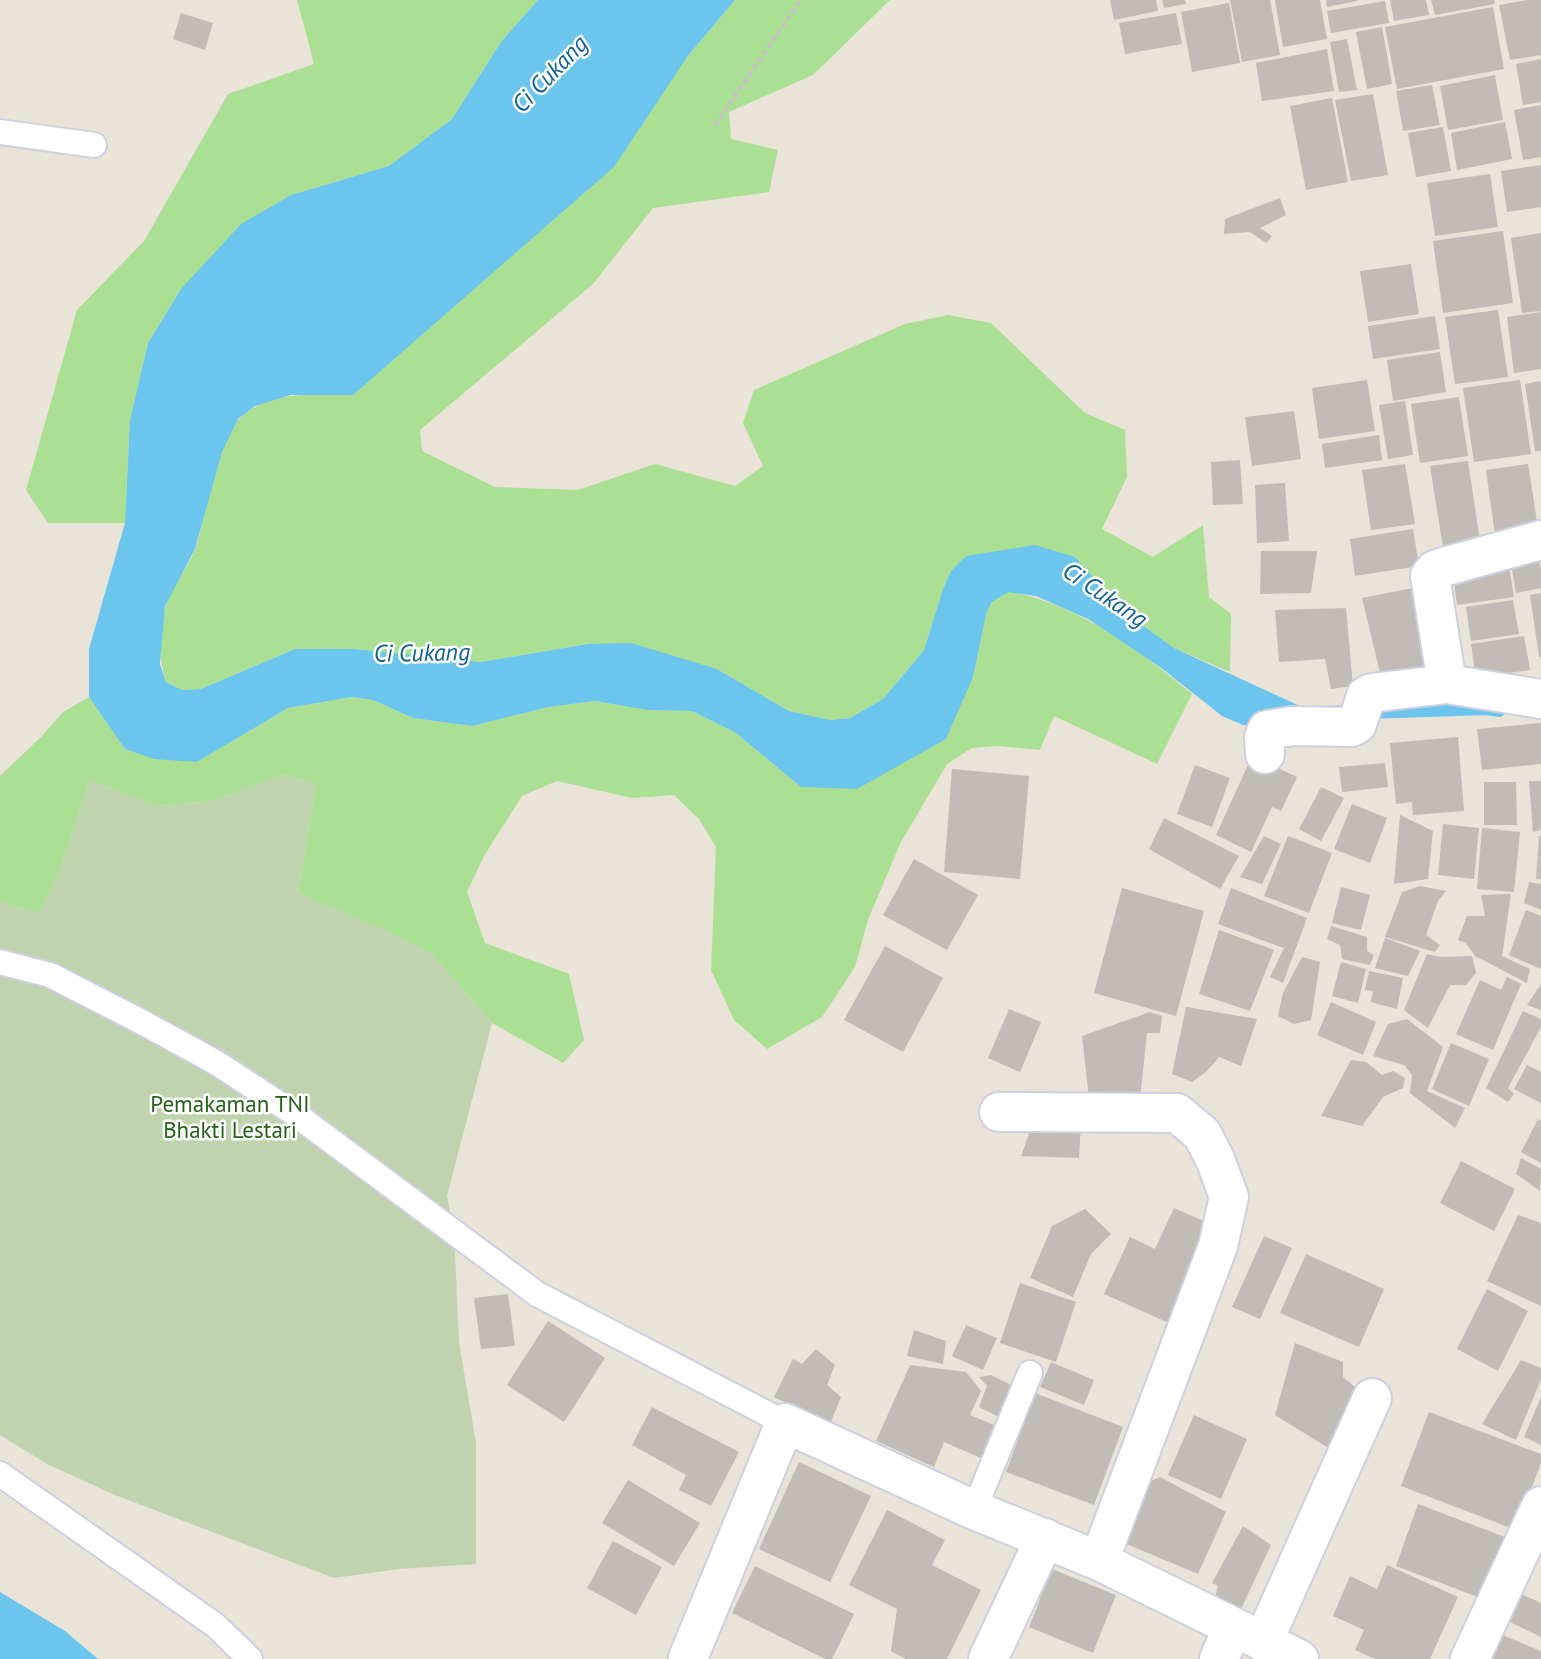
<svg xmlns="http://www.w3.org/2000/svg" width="1541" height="1659" font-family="'PT Sans',sans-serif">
	<rect width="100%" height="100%" fill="#e9e3d8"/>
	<path fill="#abe094" d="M297,0h241l-37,42 -49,77 -63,47 -98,29 -110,94 -33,54 -18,77 -5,103h-77l-22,-33 51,-180 67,-69 84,-147 86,-30z
		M735,0h155l-77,75 -84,37 2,27 47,11 -9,42 -116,16 -60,76 -173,146 2,21 73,36 83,3 77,-26 80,22 28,-20 -20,-43 11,-33 151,-66 43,-9 43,8 94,90 40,17 2,47 -25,52 51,28 50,-32 6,72 22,17 -1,58 -56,-24 -47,-34 -52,-57 -124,14 -8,18 -19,61 -41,49 -33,19 -20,2 -41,-9 -72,-42 -129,-25 -107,18 -126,-13h-60l-94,40 -19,1 -16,-8c-8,-23 -5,-49 -1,-73 4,-22 24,-41 31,-62 10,-31 22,-109 45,-130 30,-27 75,-22 112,-23l334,-337z
		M1008,591c70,13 130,58 184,103l-35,70 -103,-48 -14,34 -42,-4 -26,2 -25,16 -47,80 -32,76 -13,47 -33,50 -55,32 -33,-29 -23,-50 5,-123 -17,-28 -25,-24 -42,3 -75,-17 -35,15 -38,60 -17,36 18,51 84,31 15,66 -21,23 -71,-40 -59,-68 -47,-24 -88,-38 18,-109 -33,-9 -70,26 -57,5 -66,-26 -32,95 -19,38 -39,-11v-126l42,-40 21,-24 26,-15 36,52 72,13 91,-54 64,-11 21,3 40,18 59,8 77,-19 46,-6 52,9 45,1 44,22 65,54 172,-110 14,-66 5,-9z"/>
	<path fill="#bfd3af" d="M283,775l33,9 -18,109 88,38 47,24 59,68 -45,173 7,36 5,110 17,101v121l-77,5 -65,9 -219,-83 -68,-31 -47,-29v-533l39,11 19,-38 32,-95 66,26 57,-5z"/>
	<path fill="#6bc5ec" d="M538,0h197l-48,57 -73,110 -261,228h-62l-36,11 -17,13 -16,33 -27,97 -30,57 -5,58 6,18 16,8 19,-1 94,-40h60l126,13 107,-18 43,-1 86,26 72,42 41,9 20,-2 33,-19 41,-49 19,-61 8,-18 15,-15 69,-11 40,12 52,57 47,34 128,59 49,-2 -4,19 -104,1 -21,-9 -62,-49 -72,-48 -52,-23 -28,-4 -16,10 -5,9 -14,66 -27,62 -89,50 -56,-2 -65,-54 -44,-22 -45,-1 -52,-9 -46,6 -77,19 -59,-8 -40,-18 -21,-3 -64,11 -91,54 -43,-3 -29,-10 -36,-52v-48l36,-126 5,-103 18,-77 33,-54 60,-65 50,-29 98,-29 63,-47 49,-77z
		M0,1592l65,39 33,28h-98z"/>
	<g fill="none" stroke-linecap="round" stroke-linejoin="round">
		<path stroke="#6bc5ec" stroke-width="12" d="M1367,713l119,-4 13,2"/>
	</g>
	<path fill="#c1bcb5" d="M1110,0h46l2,11 -44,9z
		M1162,0h23l1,4 -22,4z
		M1230,0h40l10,55 -38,7z
		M1275,0h45l7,39 -44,8z
		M1326,0h31v1l-30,6z
		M1390,0h36l3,15 -35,6z
		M1431,0h63l1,4 -60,11z
		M1527,0h14v55l-31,5 -11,-55z
		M1385,1l4,22 -58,10 -4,-22z
		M1229,3l11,60 -48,9 -11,-60z
		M1493,7l11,62 -107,20 -12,-62z
		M181,13l32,10 -8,27 -32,-11z
		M1176,13l6,31 -57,10 -6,-31z
		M1382,27l10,57 -25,5 -11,-57z
		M1347,39l10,51 -18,2 -9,-50z
		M1327,49l7,42 -72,10 -6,-38z
		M1541,59v43l-18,3 -7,-41z
		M1495,75l8,45 -55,10 -8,-44z
		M1432,85l8,40 -37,6 -7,-40z
		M1373,94l15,81 -37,6 -16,-81z
		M1332,98l16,84 -42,8 -16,-84z
		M1541,105v52l-18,3 -9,-50z
		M1505,122l7,37 -55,11 -6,-37z
		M1443,127l8,44 -35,6 -8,-44z
		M1541,165v42l-34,5 -6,-41z
		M1490,174l8,53 -63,9 -8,-53z
		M1280,198l6,17 -26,13 12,8 -6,7 -16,-11 -26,2 1,-15z
		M1503,231l10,72 -70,10 -10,-72z
		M1541,233v78l-19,2 -11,-75z
		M1411,264l8,50 -51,8 -8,-51z
		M1498,310l10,67 -53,7 -10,-67z
		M1541,312v57l-27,4 -7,-56z
		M1435,316l5,33 -67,10 -5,-33z
		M1440,352l6,40 -53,9 -6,-41z
		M1367,380l8,51 -56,8 -7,-51z
		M1520,380l11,74 -57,8 -11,-74z
		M1541,381v70h-6l-10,-67z
		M1459,397l9,59 -48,7 -9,-59z
		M1405,401l8,54 -25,4 -9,-54z
		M1294,411l7,48 -49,7 -7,-49z
		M1379,435l3,25 -57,8 -3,-24z
		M1240,460l3,44 -30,1 -2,-43z
		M1468,461l13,87 -37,6 -14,-88z
		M1405,464l10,60 -44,6 -9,-60z
		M1528,464l10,64 -43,7 -9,-65z
		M1285,483l4,58 -32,2 -2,-58z
		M1413,529l6,37 -64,10 -5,-37z
		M1536,550l5,19v19l-25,5 -6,-36z
		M1261,551h56l-6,42 -51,1z
		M1508,560l6,37 -57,8 -5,-37z
		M1428,585l8,91 -54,5 -20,-83z
		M1541,593v64h-2l-9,-62z
		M1513,600l6,34 -48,7 -5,-34z
		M1346,608l7,78 -22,3 -6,-30 -46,3 -4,-52z
		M1524,636l6,34 -54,8 -5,-34z
		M1541,723v41l-59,6 -5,-41z
		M1458,737l6,74 -51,4 -1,-13 -16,2 -6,-61z
		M1252,756l45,21 -16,34 -9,-4 -21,45 -35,-17z
		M1385,763l3,24 -46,5 -3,-25z
		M1195,765l35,13 -18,49 -35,-13z
		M952,769l77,7 -9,103 -76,-7z
		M1529,781h12v49l-8,2z
		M1484,782h32l1,43h-33z
		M1321,787l23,11 -23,43 -22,-12z
		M1352,804l35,14 -17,45 -36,-14z
		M1400,815l33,16 -5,48 -34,5z
		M1164,818l75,38 -19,33 -71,-40z
		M1443,824l36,4 -5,51 -36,-4z
		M1482,828l38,4 -6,60 -37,-3z
		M1264,836l17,8 -19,40 -22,-7z
		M1288,836l44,17 -23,60 -45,-17z
		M1539,836h2v43h-5z
		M914,859l64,36 -31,55 -64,-35z
		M1529,882l12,2v26l-17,-7z
		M1420,886l26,5 -8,10 -12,34 14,10 -5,7 -50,-15 17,-45z
		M1341,887l29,8 -9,35 -29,-7z
		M1122,888l82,23 -28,105 -82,-23z
		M1231,888l76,30 -24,65 -13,-6 14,-29 -66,-24z
		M1511,894l-9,62 28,13 -3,14 -52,-27 -9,-13 -8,-3 9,-24h18l-4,-21z
		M1526,910l15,6v53l-32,-14z
		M1331,926l36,11v14l7,4 -4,10 -28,-6 -2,-14 -13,-6z
		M1219,930l55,20 -24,61 -51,-17z
		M1385,938l35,13 -12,25 -33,-8z
		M885,946l58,32 -40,74 -59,-32z
		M1427,954l13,3 32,-1 4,17 -10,12h-16l-22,43 -24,-18z
		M1302,957l18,5 -9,58 -17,4 -16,-8 5,-23z
		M1341,962l25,7 -8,34 -26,-7z
		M1369,971l34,7 -6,31 -26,-7 2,-11 -8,-1z
		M1507,977l14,7 -28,66 -37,-16 24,-54 21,10z
		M1541,984v26l-14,-5z
		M1331,1002l45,20 -13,33 -46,-20z
		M1186,1007l71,12 -16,47 -22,-9 -12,14 -15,11 -20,-8z
		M1009,1009l32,13 -21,50 -32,-14z
		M1523,1011l18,8v8l-33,61 6,6 -6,8 -22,-14z
		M1150,1012l12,4 -2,17h-13l-7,66 -51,-1 -7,-62z
		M1407,1019l36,28 -16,44 38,17 -10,20 -45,-35 2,-18 -8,-10 -31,-9 15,-32z
		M1451,1043l38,16 -20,47 -37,-17z
		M1351,1060l15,2 16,13 11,-4 12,7 -2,10 -20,9 -21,29 -41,-10z
		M1527,1065l14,7v31l-27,-14z
		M1538,1119l3,2v42l-20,-11z
		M1034,1120l47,3 -2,35 -58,-2z
		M1521,1158l20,11 -1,22 -24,-17z
		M1461,1161l54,28 -21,42 -54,-28z
		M1174,1208l41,18 -44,98 -67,-30 26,-57 25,12z
		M1085,1209l26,25 -20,20 -18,43 -43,-19 22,-52z
		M1518,1215l23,8v83l-54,-25z
		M1264,1236l28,12 -32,71 -28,-12z
		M1306,1254l78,35 -25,58 -79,-34z
		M1020,1283l56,19 -20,60 -56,-19z
		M1487,1289l41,22 -30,60 -41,-22z
		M508,1294l7,52 -34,3 -7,-51z
		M548,1321l57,37 -41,64 -57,-37z
		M966,1325l31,13 -14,32 -31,-14z
		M914,1330l32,11 -3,23 -36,-8z
		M1295,1343l48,19v15l18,15 -18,65 -68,-42z
		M816,1349l19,16 -8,20 14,12 -11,27 -56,-27 19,-38 9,5z
		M1521,1360l20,8v11l-25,61 -34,-16z
		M1051,1362l43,18 -10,25 -44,-18z
		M910,1365l56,7 15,19 -11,24 24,10 -13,33 -37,-16 -10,25 -58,-26z
		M991,1375l24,12 -15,41 -3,-12 -18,-9 8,-21 -8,-9z
		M1035,1393l88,34 -29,78 -88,-33z
		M1541,1397v48l-17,-8z
		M652,1407l87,45 -28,54 -32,-16 7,-15 -54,-30z
		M1429,1412l112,42v9l-25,67 -115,-44z
		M1194,1415l53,24 -26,60 -53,-24z
		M799,1462l72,34 -41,86 -71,-33z
		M1160,1477l66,35 -28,62 -81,-34 29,-57z
		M628,1480l72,43 -26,43 -72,-43z
		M1418,1504l87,33 -22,62 -87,-33z
		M887,1510l58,30 -13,25 49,25 -34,69h-41l-15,-8 6,-42 -48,-24z
		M1243,1526l28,19 -31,66 -25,-13 3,-12 -6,-3z
		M613,1541l49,26 -26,48 -49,-27z
		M1387,1565l71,32 -28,62h-55l-20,-9 9,-20 -31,-14 17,-40 27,13z
		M755,1566l99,48 -22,45h-7l-93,-46z
		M1052,1569l64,26 -23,58 -64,-26z
		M1521,1594l20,9v34l-33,-16z
		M1500,1634l41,17v8h-52z"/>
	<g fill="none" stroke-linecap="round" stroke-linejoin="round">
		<g stroke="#cdd0e0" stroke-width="28">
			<path id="service" d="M0,132l94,13
				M0,962l50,13 88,45 77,42 80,52 242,180 248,129
				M0,1474l215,151 35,34
				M974,1510l56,-137"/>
		</g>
		<g stroke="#cdd0e0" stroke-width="42">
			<path id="minor" d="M1447,684l-17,-108 5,-6 8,-3 98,-27
				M1265,754l-1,-17 3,-7 25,-4 60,1 5,-3 9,-28 5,-3 76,-9 94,15
				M999,1112l178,1 25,21 13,25 14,38 -11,49 -119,315
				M1263,1642l109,-244
				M688,1658l97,-235 189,87 125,51 200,98
				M988,1659l57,-121
				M1219,1659l14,-32
				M1470,1659l71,-153"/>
		</g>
		<path stroke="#c3c3c3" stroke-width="4.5" stroke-dasharray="5 3.5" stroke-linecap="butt" d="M715,125l86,-125"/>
		<use href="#service" stroke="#fff" stroke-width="24"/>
		<use href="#minor" stroke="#fff" stroke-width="38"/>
	</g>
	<g text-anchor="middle" stroke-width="5" stroke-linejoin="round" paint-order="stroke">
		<g font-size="23" fill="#26611a" stroke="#fff">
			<text x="230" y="1112">Pemakaman TNI<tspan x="230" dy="26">Bhakti Lestari</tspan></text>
		</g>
		<g font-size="24" font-style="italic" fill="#0f6093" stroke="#fff">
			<text transform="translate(550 74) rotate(-46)" y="8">Ci Cukang</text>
			<text transform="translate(1105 595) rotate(34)" y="8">Ci Cukang</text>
			<text transform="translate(422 653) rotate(-1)" y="8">Ci Cukang</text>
		</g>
	</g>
</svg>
